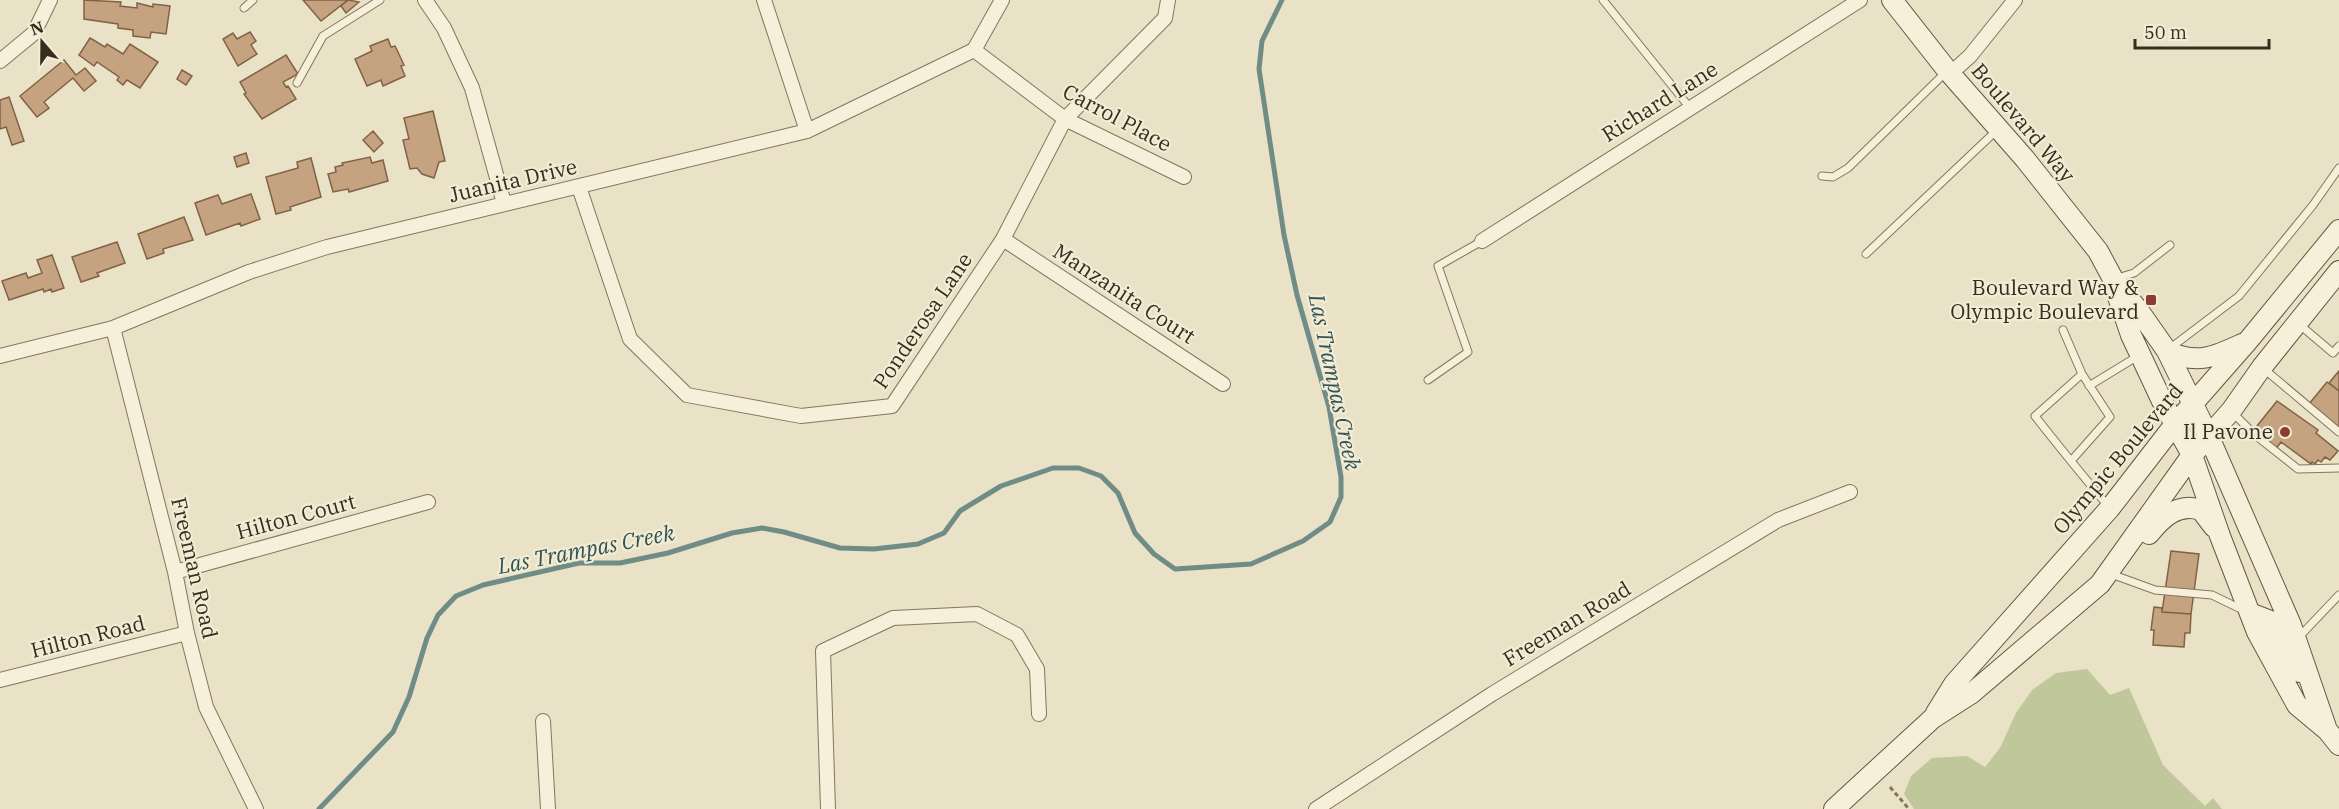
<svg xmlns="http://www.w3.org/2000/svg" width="2339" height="809" font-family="'IBM Plex Serif',serif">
	<rect width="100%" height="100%" fill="#eae2c6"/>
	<path fill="#bfc79b" d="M2087,669l23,26 19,-7 34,77 42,41 8,-8 9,11h-308l-10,-15 7,-18 21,-18 35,-2 18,11 15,-19 16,-35 16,-23 24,-17z"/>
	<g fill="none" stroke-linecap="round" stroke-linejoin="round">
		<path stroke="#6f8c87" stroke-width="5" d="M319,809l74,-77 16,-35 18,-59 11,-23 18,-19 27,-11 96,-22h41l48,-10 64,-20 30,-5 22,4 56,16 34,1 44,-5 26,-11 16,-22 41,-25 52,-18h26l22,8 17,17 17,40 19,21 21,15 76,-5 52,-23 27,-19 11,-25v-20l-12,-70 -32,-112 -13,-60 -25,-166 3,-28 20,-41"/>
	</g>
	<path fill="#c5a280" stroke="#816246" stroke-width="1.5" d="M84,0l37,2 -1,4 17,2v-5l16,4v-3l17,2 -4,28 -15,-2 -1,6 -17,-2v-6l-15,-2v-4l-34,-5z
		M303,0h45l-27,21z
		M348,0l11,2 -13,11 -5,-7z
		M250,32l6,9 -5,4 6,9 -19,12 -15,-27 10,-6 4,6z
		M90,38l15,9 2,-3 16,10 7,-10 28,18 -18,26 -13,-8 -4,5 -6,-5 2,-3 -22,-15 -3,4 -15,-11z
		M388,39l3,8 4,-1 2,4 7,15 -3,1 4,10 -22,10 -2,-6 -14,6 -12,-27 17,-8 -2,-5z
		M286,55l12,19 -15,8 3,5 2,-1 8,13 -34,20 -18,-25 2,-1 -6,-11z
		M64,60l12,15 9,-7 11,13 -12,10 -11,-13 -29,24 5,6 -12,9 -17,-21z
		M182,70l10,6 -6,9 -9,-6z
		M9,97l15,44 -12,4 -6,-18 -6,2v-29z
		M433,111l12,50 -6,1 -5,16 -12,-4 -5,-6 -7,1 -7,-29 6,-1 -5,-21z
		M373,131l10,12 -9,9 -11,-12z
		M246,153l3,10 -12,4 -3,-10z
		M370,157l2,6 11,-3 5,21 -39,11 -1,-3 -15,3 -5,-18 8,-2 -1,-5 8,-2 -1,-2z
		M311,158l10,39 -31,10 1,3 -15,4 -10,-37 32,-9 -1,-6z
		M251,194l9,25 -19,7 -1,-3 -34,12 -11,-32 23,-8 4,9z
		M184,217l9,23 -30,9 1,4 -17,6 -9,-25z
		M117,242l8,21 -28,10 2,3 -18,6 -9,-25z
		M52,255l12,33 -12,4 -1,-3 -7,3 -1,-3 -34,11 -7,-19 24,-8 2,5 14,-5 -5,-13z
		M2339,371v20l-10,-8z
		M2327,382l12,9v37l-30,-24z
		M2277,401l41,29 -2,3 22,18 -8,9 -5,-3 -4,5 -3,-2 -3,4 -3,-2 -1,2 -30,-22 -5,7 -23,-18z
		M2171,551l28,3 -8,60 -29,-2z
		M2154,607l8,1v4l29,2 -1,19h-5l-1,14 -31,-2 1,-15h-3z"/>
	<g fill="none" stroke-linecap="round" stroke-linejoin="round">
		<g stroke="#84755e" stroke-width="9">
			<path id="lane" d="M1603,0l87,108
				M244,8l9,-8
				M297,83l26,-47 57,-36
				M1822,176l11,1 15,-9 98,-96
				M1866,254l131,-124
				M2117,278l17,-5 36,-28
				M2300,325l33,28 6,-7
				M2063,330l19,44
				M2169,349l70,-53 74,-91 26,-37
				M2264,369l75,63
				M1428,380l40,-28 -30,-86 44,-25
				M2089,386l49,-30
				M2233,413l22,22 43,34 41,-1
				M2071,461l39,-44 -28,-43 -47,42c24,31 49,61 73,90
				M2111,574l44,16 57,5 31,15
				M2298,638l41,-43"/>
		</g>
		<g stroke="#84755e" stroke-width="16">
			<path id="street" d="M425,0l19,28 28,60 32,115
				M764,0l43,131
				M974,50l91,69 119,58
				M0,61l34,-28 16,-33
				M1951,73l19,-17 45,-56
				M579,187l51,152 57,56 114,21 91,-10 111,-167 62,-120 100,-101 3,-18
				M1003,239l220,145
				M1482,241l378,-241
				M113,328l62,244 12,61 19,74 50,102
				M0,356l113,-28 136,-56 78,-25 480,-116 167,-81 28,-50
				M175,572l253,-70
				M0,680l187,-47
				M543,721l5,88
				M828,809l-5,-158 70,-33 84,-4 40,21 20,34 2,45
				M1316,809l176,-115 286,-174 72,-28"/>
		</g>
		<g stroke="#665641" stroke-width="22">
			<path id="secondary" d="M1892,0l55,70 78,89 73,92 15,28 26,32 28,40 42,86 82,188 36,105
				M2115,288l16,47 31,66 30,54 28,81 37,96 40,73 30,25 12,15
				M2167,351c30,14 47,6 75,-7
				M2149,534c13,-16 29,-32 52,-24l13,17
				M2250,613l23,9 19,43 7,7
				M1936,713l18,-29 156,-176 65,-84 72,-82 92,-112
				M1834,809l99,-91 39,-25 128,-109 92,-129 39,-44 31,-44 77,-96"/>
		</g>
		<path stroke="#84755e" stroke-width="3" stroke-dasharray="4.5 3" stroke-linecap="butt" d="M1890,787l19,22"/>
		<use href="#lane" stroke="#f6efd9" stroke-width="7"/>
		<use href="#street" stroke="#f6efd9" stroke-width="14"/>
		<use href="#secondary" stroke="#f6efd9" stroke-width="20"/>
	</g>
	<g fill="#8d3a33" stroke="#f2ecd5" stroke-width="2">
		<rect x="2145" y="294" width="12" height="12" rx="3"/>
		<circle cx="2285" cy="432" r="6"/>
	</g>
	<g text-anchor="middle" stroke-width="4.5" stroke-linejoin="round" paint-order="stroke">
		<g font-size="21" fill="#362c20" stroke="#f2ecd5">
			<text transform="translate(1660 102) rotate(-32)" y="7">Richard Lane</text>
			<text transform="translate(1117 118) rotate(28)" y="7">Carrol Place</text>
			<text transform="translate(2023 123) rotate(50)" y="7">Boulevard Way</text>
			<text transform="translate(513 181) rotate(-13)" y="7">Juanita Drive</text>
			<text transform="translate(1124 294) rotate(33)" y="7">Manzanita Court</text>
			<text transform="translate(923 321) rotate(-56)" y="7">Ponderosa Lane</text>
			<text transform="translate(2118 459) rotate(-50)" y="7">Olympic Boulevard</text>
			<text transform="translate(296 517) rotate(-15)" y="7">Hilton Court</text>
			<text transform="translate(194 568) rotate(77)" y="7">Freeman Road</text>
			<text transform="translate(1567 624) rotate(-31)" y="7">Freeman Road</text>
			<text transform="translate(88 637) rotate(-14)" y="7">Hilton Road</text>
		</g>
		<g font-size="21" fill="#362c20" stroke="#f2ecd5" text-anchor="end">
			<text x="2139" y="295">Boulevard Way &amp;<tspan x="2139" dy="24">Olympic Boulevard</tspan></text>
			<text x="2273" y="439">Il Pavone</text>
		</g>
		<g font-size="22" font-style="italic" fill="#315354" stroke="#f2ecd5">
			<text transform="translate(1335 382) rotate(78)" y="8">Las Trampas Creek</text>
			<text transform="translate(586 549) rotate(-11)" y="8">Las Trampas Creek</text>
		</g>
	</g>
	<g transform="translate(42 42) rotate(340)" stroke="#f2ecd5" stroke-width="4.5" paint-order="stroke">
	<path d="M0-4.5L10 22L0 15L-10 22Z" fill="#362c20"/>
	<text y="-9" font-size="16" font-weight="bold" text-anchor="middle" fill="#362c20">N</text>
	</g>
	<path d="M2135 39v9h134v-9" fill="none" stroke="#362c20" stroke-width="3"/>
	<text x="2144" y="39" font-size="18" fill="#362c20" stroke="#f2ecd5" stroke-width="4.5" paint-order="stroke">50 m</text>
</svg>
